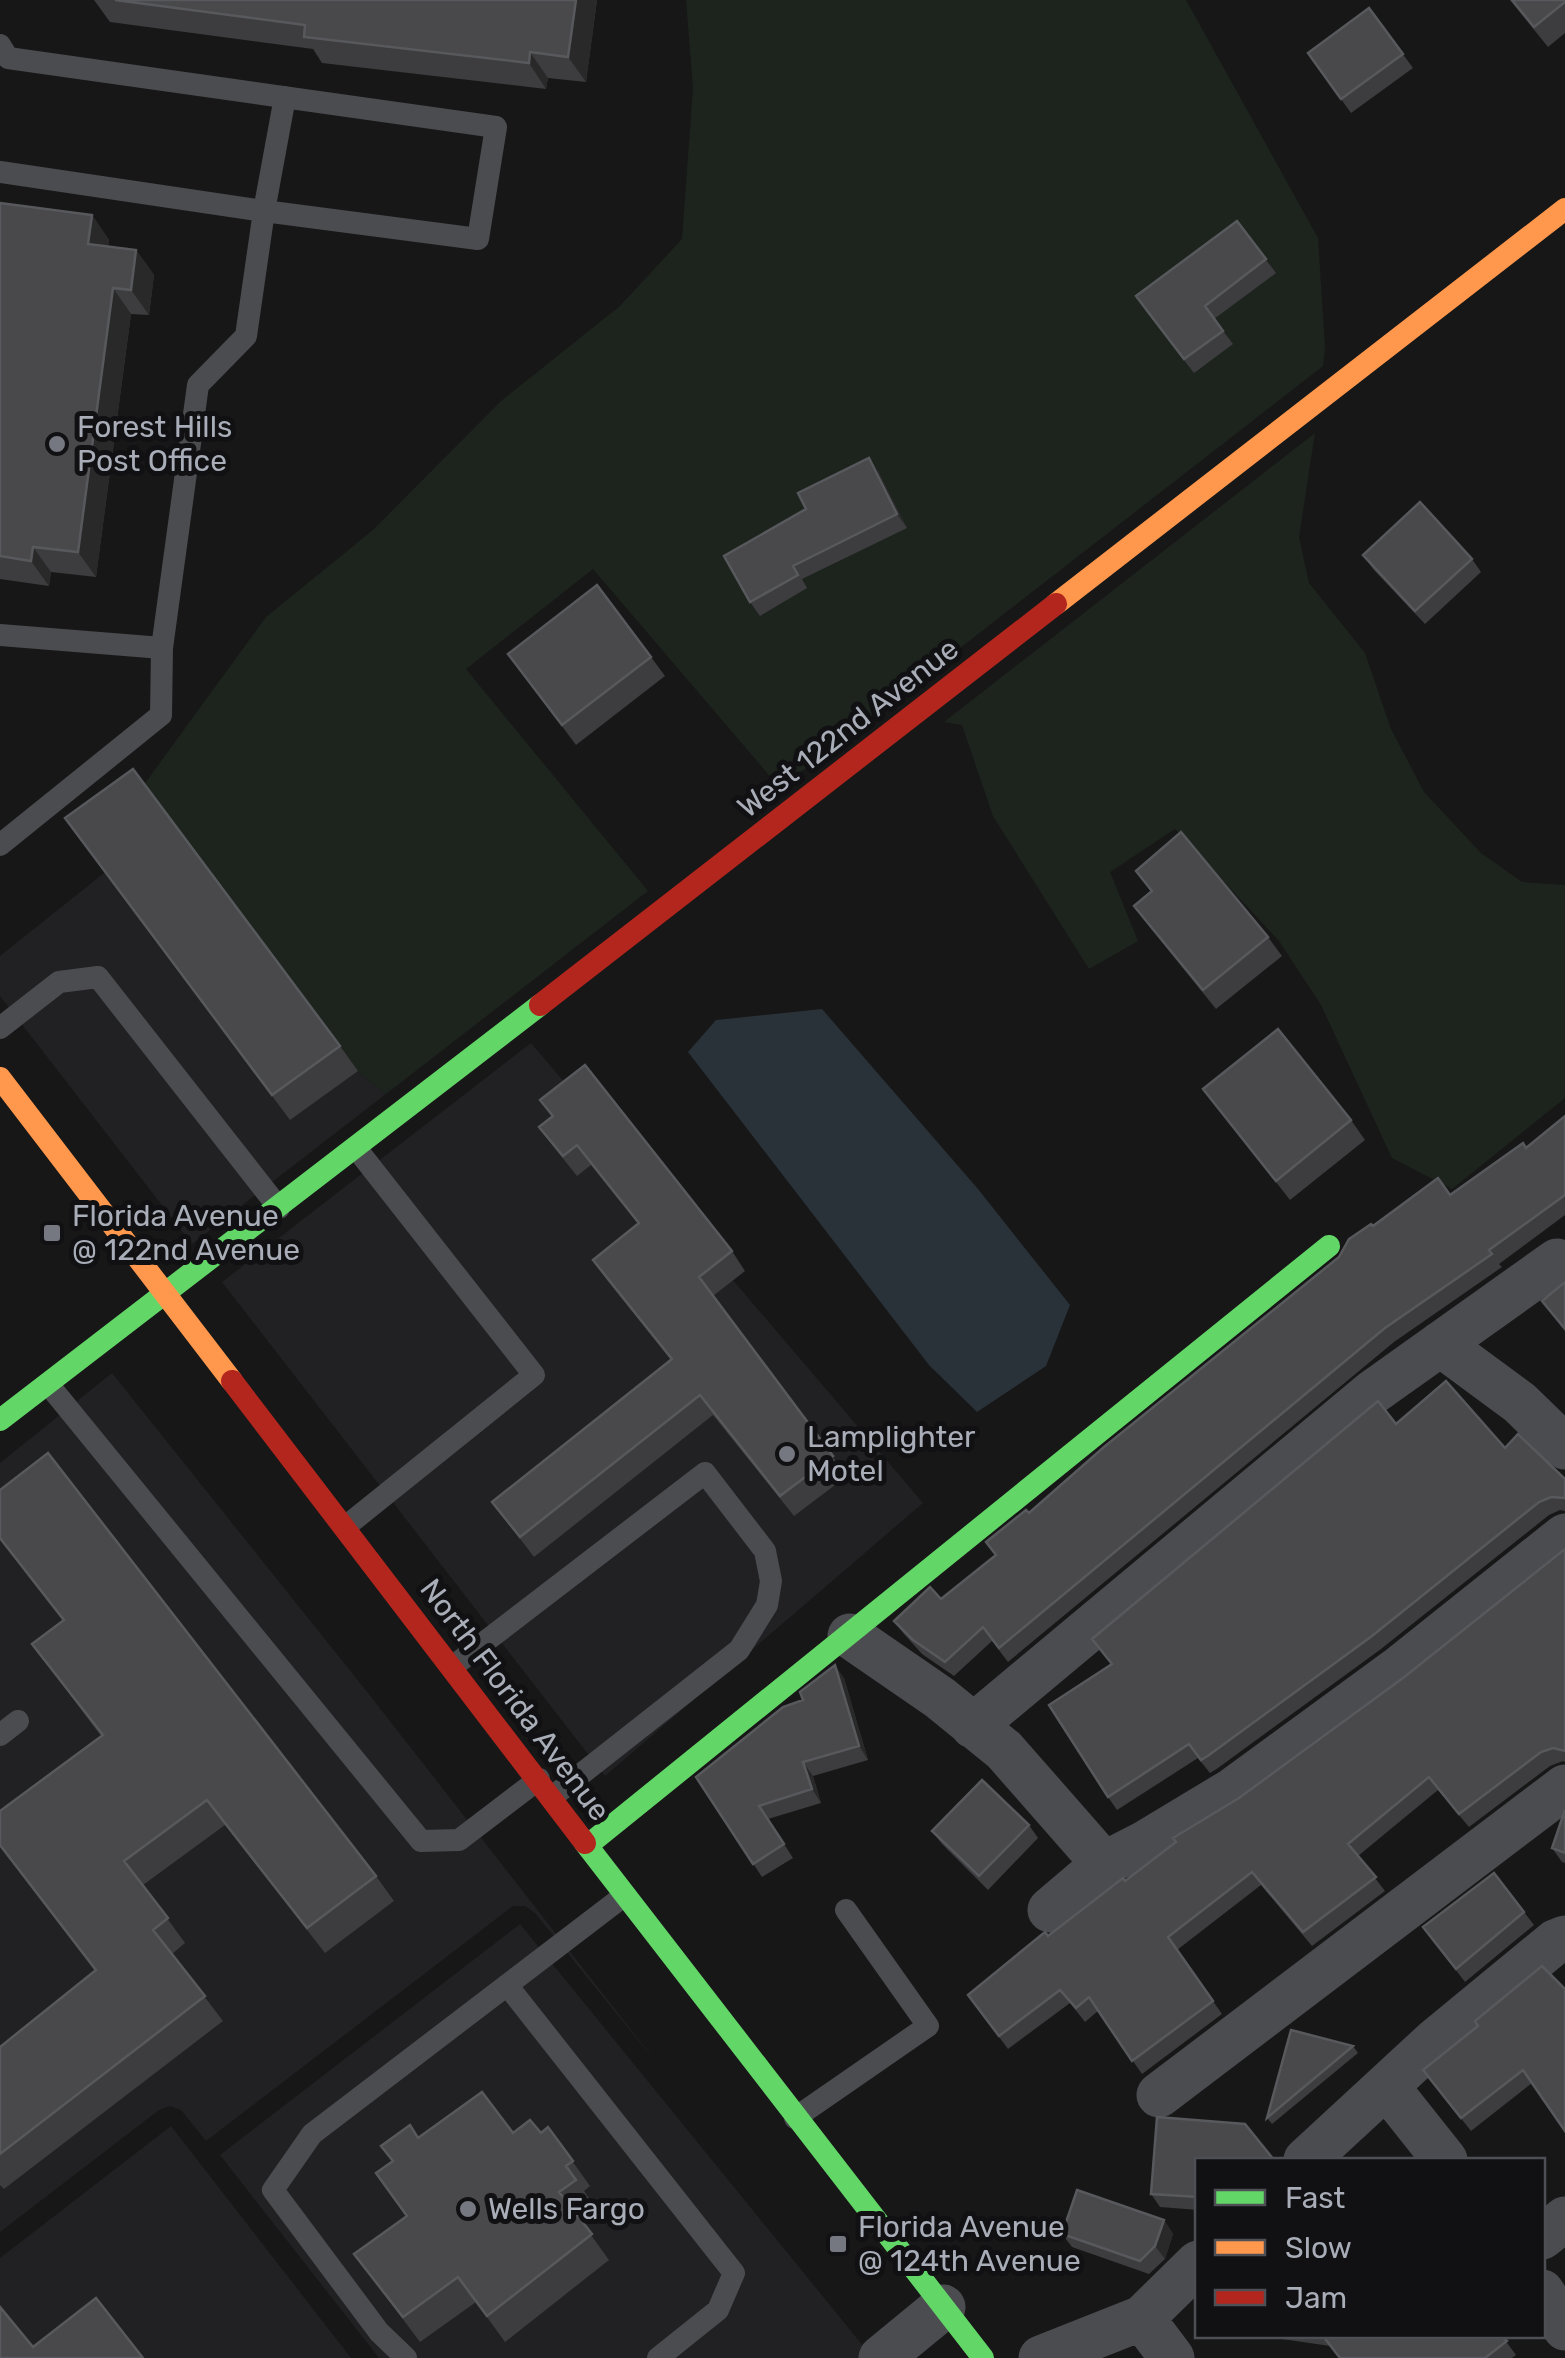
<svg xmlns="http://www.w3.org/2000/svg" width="1565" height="2358" font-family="Rubik,sans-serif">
	<rect width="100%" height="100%" fill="#171717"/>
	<path fill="#212123" d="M163,826l118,187 105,81 -194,150 -192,-248v-40z
		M531,1043l392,460 -318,273 -383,-494z
		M112,1373l256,320 296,379 -129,-159 -10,-7h-12l-307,235 -25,-31 -11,-4 -11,4 -159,122v-769z
		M520,1924l353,434h-494l-159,-203z
		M171,2126l180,232h-351v-100z"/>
	<path fill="#1d241e" d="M686,0h500l132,238 7,110 -2,18 -543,422 -187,-219 -127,100 182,222 -262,203 -105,-81 -138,-227 123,-169 107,-87 128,-129 119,-95 62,-67 11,-151z
		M1315,433l-16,104 10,46 56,70 26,76 33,63 57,61 41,29 43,3v213l-113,91 -60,-31 -71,-153 -42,-64 -104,-112 -65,43 28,69 -49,28 -96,-153 -31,-91 -18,-3z"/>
	<path fill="#2a3239" d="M822,1009l156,180 92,116 -24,61 -69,46 -48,-47 -241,-313 28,-32z"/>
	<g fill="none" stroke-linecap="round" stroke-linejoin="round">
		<path stroke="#4b4c50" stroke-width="22" d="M0,45l8,13 488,69 -18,112 -214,-28 -18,125 -48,49 -36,263 -162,-13
			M0,172l264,39 21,-114
			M0,845l161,-130 1,-67
			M0,1028l59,-46 39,-5 181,231
			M48,1384l373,457 38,-1 80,-61
			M345,1527l189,-152 -178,-227
			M452,1667l253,-194 60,78 6,30 -4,24 -28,45 -187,147
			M0,1735l18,-14
			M507,1985l227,288 -16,37 -60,48
			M795,2118l133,-92 -82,-116
			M406,2358l-27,-26 -106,-142 39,-56 313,-239"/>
		<path stroke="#4b4c50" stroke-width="45" d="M1440,1344l80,59 45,44
			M850,1636l90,62 64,52 100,114
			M973,1726l400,-334 184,-131
			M1050,1910l54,-46 41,-21 88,-53 164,-120 168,-134
			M1387,2087l58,73
			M1159,2095l406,-308
			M1306,2160l130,-120 119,-98 10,-4
			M1542,2237l23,-18
			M1542,2292l23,36
			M1142,2318l30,40
			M881,2358l62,-51
			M1041,2358l101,-40 56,-55"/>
		<path stroke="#63d668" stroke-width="22" d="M0,1420l540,-415
			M585,1843l398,515
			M588,1845l741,-599"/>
		<path stroke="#ff974d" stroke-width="22" d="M1056,604l509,-395
			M0,1078l232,303"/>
		<path stroke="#b3261e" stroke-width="22" d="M540,1005l516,-401
			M232,1381l353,462"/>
	</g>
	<path fill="#3d3d3f" d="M94,0h503l-11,82 -38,-4 -2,11 -224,-26 -9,-14 -203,-27z
		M1510,0h55v33l-17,14z
		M1369,8l44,60 -62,45 -43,-60z
		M0,203l92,12 17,25 -1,7 28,3 18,25 -5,40 -18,-1 -35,263 -45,-5 -2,14 -49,-7z
		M1237,221l39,52 -62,46 19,25 -39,29 -49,-63z
		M878,471l29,57 -105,51 5,9 -47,28 -10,-14z
		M1363,555l109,4 9,13 -56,52 -52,-55z
		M508,654l143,3 14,19 -89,69z
		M65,818l275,228 18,25 -68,49z
		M1136,871l132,66 14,19 -66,53 -68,-84 -14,-19 17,-14z
		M1203,1089l148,31 14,20 -75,60z
		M540,1100l192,151 13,20 -32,25 134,180 -53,40 -81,-101 -179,142 -42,-55 179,-142 -64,-80 -14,-20 45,-36 -47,-59 -14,11 -24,-30 -14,-19 13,-10z
		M1565,1116v99l-66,49 3,3 -108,75 -386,320 -16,-21 -38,35 -32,-22 -18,-20 -10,-13 47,-22 54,-43 34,-43 310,-256 34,-31 77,-31 76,-47z
		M1396,1424l109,24 60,31v32l-5,-1 -11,5 -168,134 -163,119 -8,5 -12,-15 -81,52 -9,-13 3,-133 -19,-25z
		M0,1490l376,386 18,25 -69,52 -100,-128 -82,60 42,58 -13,11 51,67 -219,168 -4,-4v-138l95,-76 -95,-124v-36l101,-75 -69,-92 31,-23 -63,-81z
		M1565,1549v213l-2,-1 -13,5 -81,61 -31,-37 -80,66 27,35 -73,55 -51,-61 -84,65 45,64 -80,60 -44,-63 -13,11 -15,-19 -62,46 -40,-54 435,-317z
		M844,1678l24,82 -55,16 8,27 -53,16 25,39 -31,19 -66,-100 107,-77z
		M1565,1810v53l-3,-1 -10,-14z
		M1029,1825l9,13 -50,52 -46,-46 -10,-13z
		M1524,1912l10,13 -69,57 -42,-55z
		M1565,1989l-33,94 -61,48 -48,-61z
		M1353,2046l5,7 -86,71 -5,-6z
		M548,2127l42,59 -6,5 10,14 -16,12 31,43 -104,82 -29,-40 -56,40 -66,-88 53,-38 -15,-54 26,-24 123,-5z
		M1198,2160v50l-38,-3 -9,-13z
		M1164,2220l9,14 -8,25 -16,15 -77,-27 -10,-13z
		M1279,2336h223l14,19 -4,3h-173l-9,-12 -48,-7z"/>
	<path fill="#29292a" d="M576,0h21l-11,82 -18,-25z
		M530,52l18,26 -2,11 -17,-26z
		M92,215l17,25 -4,30 -17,-26z
		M136,250l18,25 -5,40 -18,-25z
		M113,288l18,26 -35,263 -18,-25z
		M869,458l9,13 29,57 -10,-14z
		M33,547l18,25 -2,14 -18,-25z
		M835,1665l9,13 24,82 -9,-14z
		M803,1762l10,14 8,27 -9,-14z
		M1164,2220l9,14 -8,25 -10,-13z"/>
	<path fill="#49494c" stroke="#58595d" stroke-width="2.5" d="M115,0h461l-8,57 -38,-5 -1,11 -225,-26 1,-12z
		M1512,0h53v2l-31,25z
		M1369,8l34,46 -62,45 -33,-46z
		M0,203l92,12 -4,29 48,6 -5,40 -18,-2 -35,264 -45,-5 -2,14 -31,-5z
		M1237,221l29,38 -61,47 18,25 -39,28 -48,-63z
		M869,458l28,56 -104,52 5,9 -48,27 -26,-46 82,-47 -8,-16z
		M1420,502l52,57 -57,52 -52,-56z
		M597,585l54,72 -89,68 -54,-71z
		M133,769l207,277 -68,49 -207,-277z
		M1181,832l87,105 -65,53 -69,-84 18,-15 -16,-20z
		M1278,1029l73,91 -75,61 -73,-92z
		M585,1065l147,186 -33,26 134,179 -53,40 -80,-101 -180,142 -28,-35 180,-143 -79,-99 46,-37 -62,-78 -14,11 -24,-29 14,-11 -13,-16z
		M1565,1116v79l-76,55 3,4 -107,74 -386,320 -16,-21 -38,35 -32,-22 -19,-19 36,-34 11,12 55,-44 -10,-13 40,-32 3,3 75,-66 235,-190 10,-18 22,-15 2,2 65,-48 12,17 73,-52 3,5z
		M1565,1282v47l-23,-28z
		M1446,1381l59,67 13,-14 47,45v19l-14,-1 -12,5 -167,134 -163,119 -8,5 -12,-16 -81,53 -59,-92 63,-41 -20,-25 286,-238 18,23z
		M48,1453l328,423 -69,52 -100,-128 -83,61 44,57 -15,12 52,66 -205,158v-107l96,-77 -96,-125v-34l103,-76 -71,-91 32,-24 -64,-82v-48z
		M1565,1549v202l-12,-3 -12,4 -82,62 -30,-37 -81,67 28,33 -73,55 -51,-60 -84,65 45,64 -81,60 -43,-64 -13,11 -16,-18 -61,46 -31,-41 77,-63 3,4 75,-58 2,3 51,-39 -3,-4 66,-40 164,-120z
		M835,1665l24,81 -56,16 9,27 -53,17 25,38 -31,20 -57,-87 87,-70 20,-7 -3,-8z
		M982,1780l47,45 -50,51 -47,-45z
		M1565,1810v43l-13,-5z
		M1494,1873l30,39 -68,57 -33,-42z
		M1542,1966l23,23v142l-42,-61 -62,48 -38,-48 55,-44 -3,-5z
		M1291,2030l62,16 -86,72z
		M482,2092l31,41 17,-13 11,13 7,-6 25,34 -7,5 10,14 -17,12 33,42 -105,82 -29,-39 -55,40 -49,-63 53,-38 -31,-43 17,-12 -12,-15 29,-21 8,13z
		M1157,2117l88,7 29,36h-76v37l-47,-3z
		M1077,2190l87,30 -9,26 -15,15 -78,-27z
		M96,2298l47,60h-143v-51l33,40z
		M1323,2336h179l5,5 -22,17h-145z"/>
	<g fill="#757880" stroke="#111113" stroke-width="4">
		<circle cx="57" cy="444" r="10"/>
		<rect x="42" y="1223" width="20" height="20" rx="5"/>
		<circle cx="787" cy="1454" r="10"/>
		<circle cx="468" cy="2209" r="10"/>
		<rect x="828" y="2234" width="20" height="20" rx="5"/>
	</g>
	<g text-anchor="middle" stroke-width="10" stroke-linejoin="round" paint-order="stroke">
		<g font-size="30" fill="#a8adb8" stroke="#111113" text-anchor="start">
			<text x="77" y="437">Forest Hills<tspan x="77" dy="34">Post Office</tspan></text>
			<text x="72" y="1226">Florida Avenue<tspan x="72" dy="34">@ 122nd Avenue</tspan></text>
			<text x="807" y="1447">Lamplighter<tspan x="807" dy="34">Motel</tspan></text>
			<text x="488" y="2219">Wells Fargo</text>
			<text x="858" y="2237">Florida Avenue<tspan x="858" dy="34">@ 124th Avenue</tspan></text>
		</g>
		<g font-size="30" fill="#a8adb8" stroke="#111113">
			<text transform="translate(848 728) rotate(-38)" y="10">West 122nd Avenue</text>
			<text transform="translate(515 1700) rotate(53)" y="10">North Florida Avenue</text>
		</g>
	</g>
	<rect x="1195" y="2158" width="350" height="180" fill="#111113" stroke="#4d4f55" stroke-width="2.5"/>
	<rect x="1215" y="2190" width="50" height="15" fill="#63d668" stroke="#4d4f55" stroke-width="2.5"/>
	<text x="1285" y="2208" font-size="30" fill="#a8adb8">Fast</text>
	<rect x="1215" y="2240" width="50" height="15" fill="#ff974d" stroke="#4d4f55" stroke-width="2.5"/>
	<text x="1285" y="2258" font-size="30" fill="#a8adb8">Slow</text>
	<rect x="1215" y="2290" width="50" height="15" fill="#b3261e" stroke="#4d4f55" stroke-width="2.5"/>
	<text x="1285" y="2308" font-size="30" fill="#a8adb8">Jam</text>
</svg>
